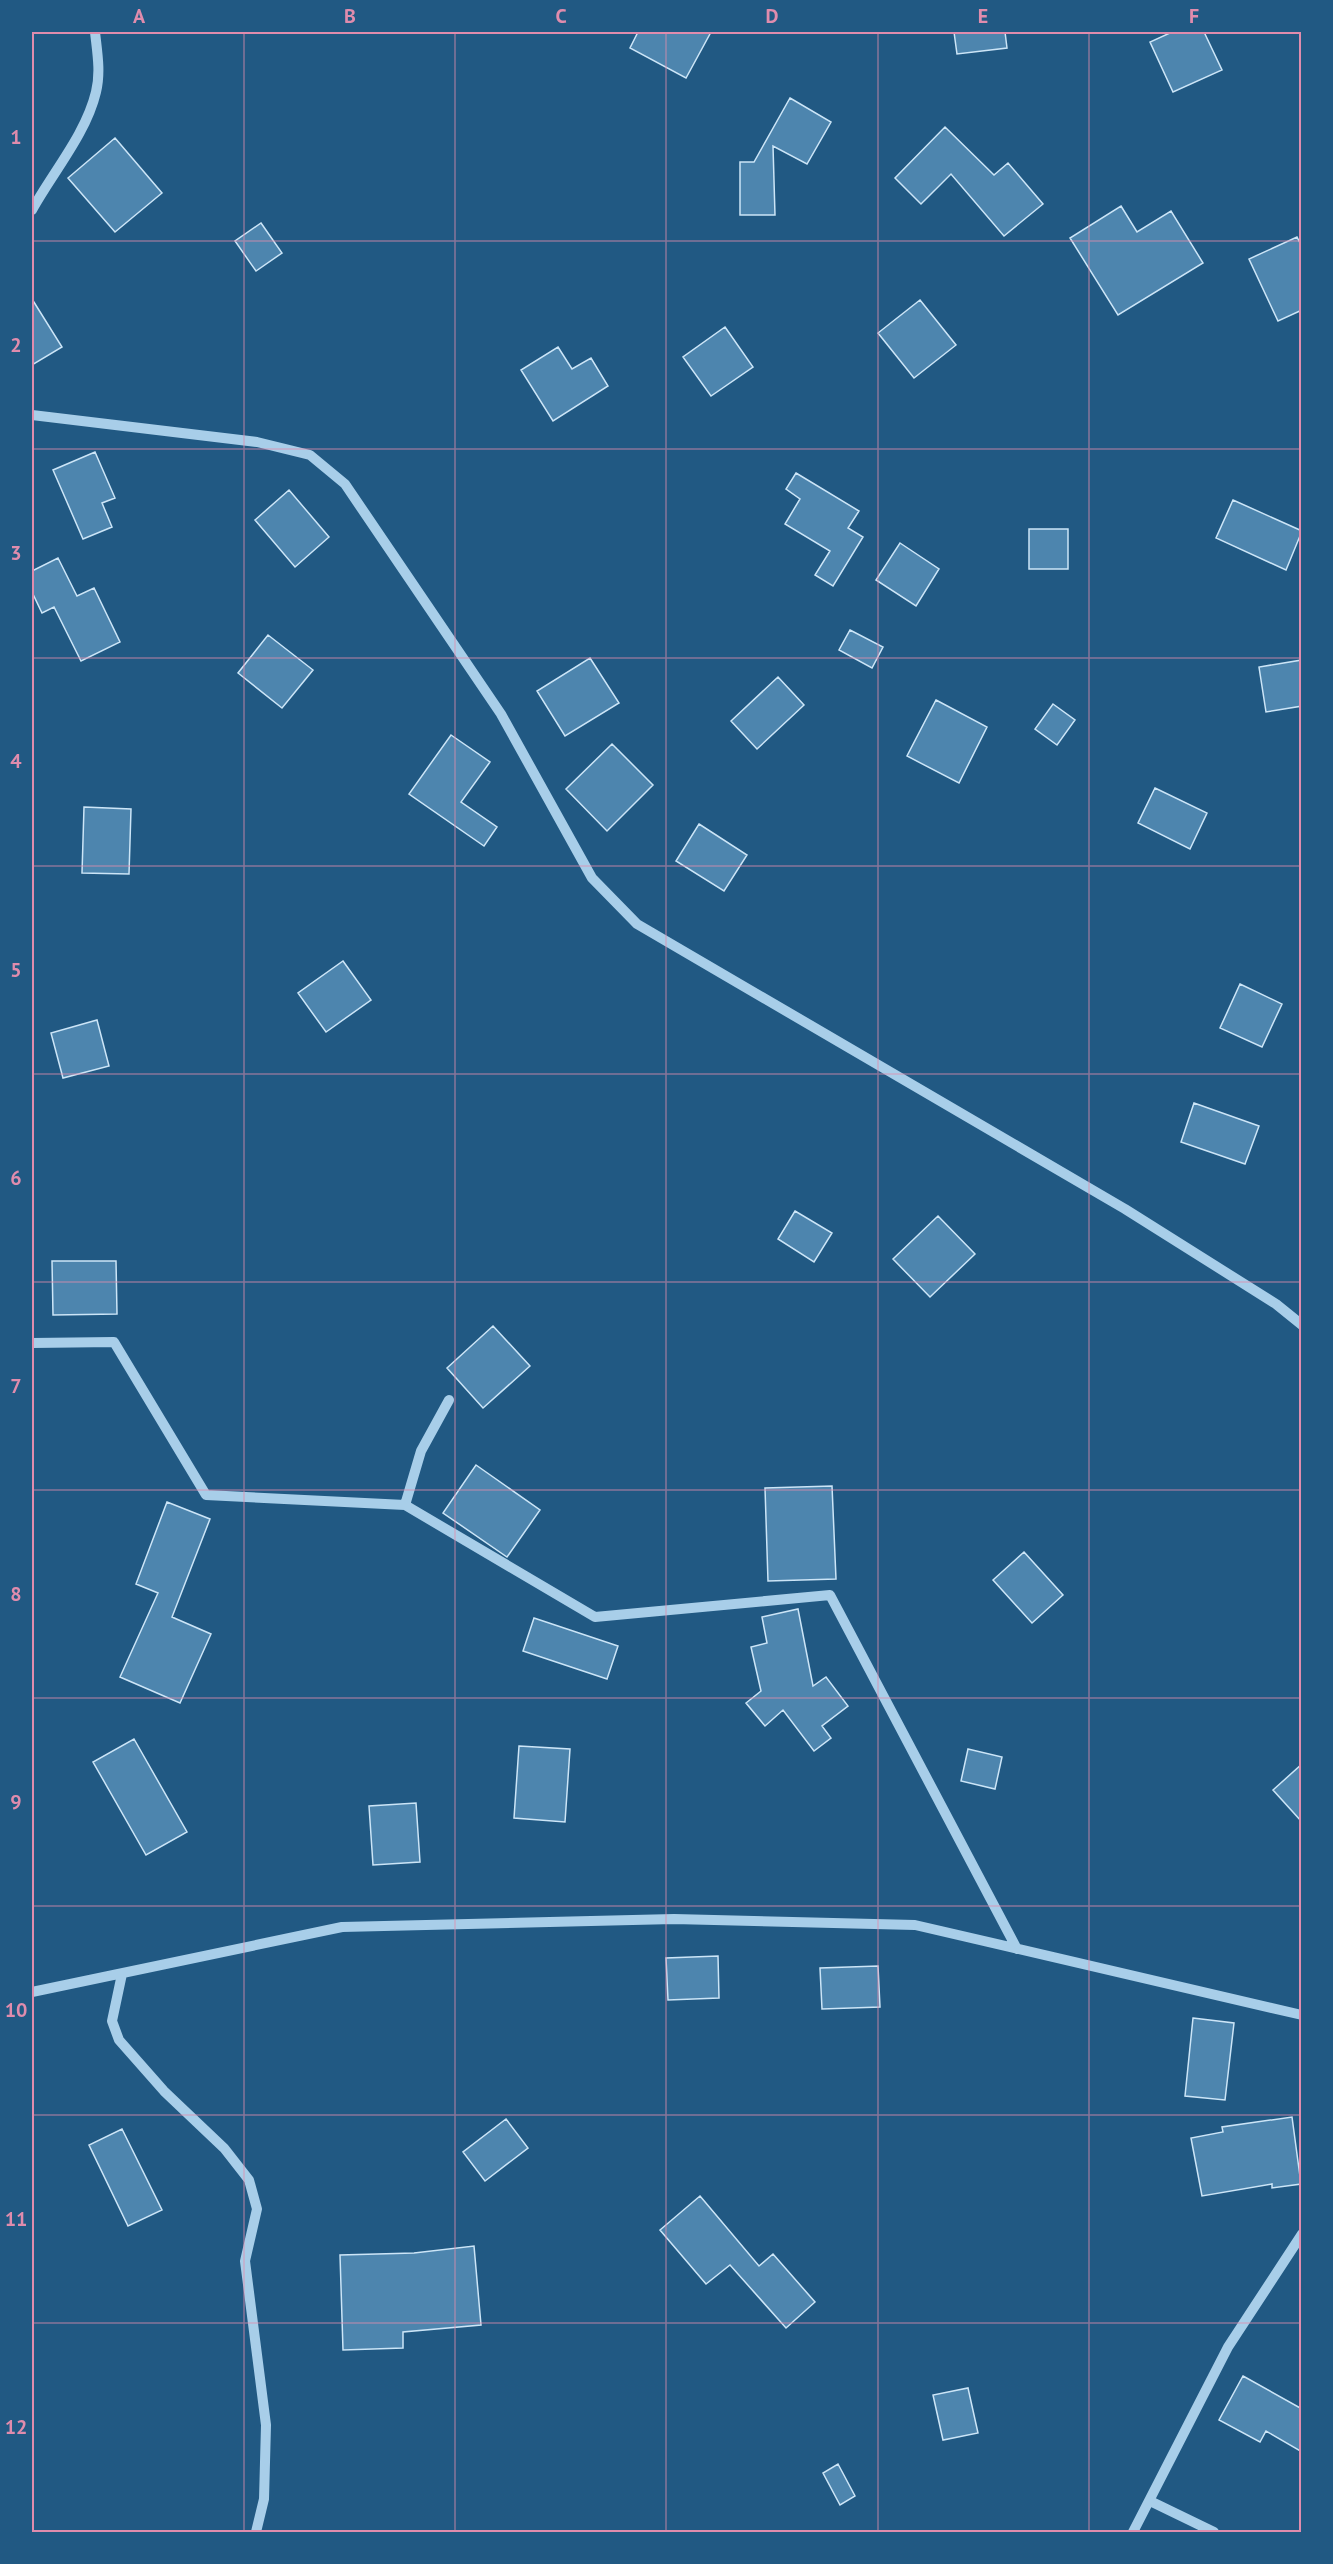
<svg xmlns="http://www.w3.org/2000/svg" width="1333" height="2564" font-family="'PT Sans',sans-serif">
	<rect width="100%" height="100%" fill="#215983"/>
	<path fill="#4d85ae" stroke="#cce5f7" stroke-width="1.5" d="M638,32h73l-25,46 -56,-30z
		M954,32h51l2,16 -50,6z
		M1172,32h32l18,38 -49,22 -23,-50z
		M790,98l41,24 -24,42 -34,-18 2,69h-35v-53h14z
		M945,127l49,48 14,-12 35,41 -39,32 -53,-62 -30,30 -26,-26z
		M115,138l47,55 -47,39 -47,-54z
		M1121,206l16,26 34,-21 32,52 -85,52 -48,-77z
		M261,223l21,30 -26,18 -21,-30z
		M1297,237l5,10v63l-24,11 -29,-62z
		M32,299l30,48 -30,18z
		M920,300l36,45 -42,33 -36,-45z
		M725,327l28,40 -42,29 -28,-39z
		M558,347l14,22 19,-11 17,28 -55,35 -32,-51z
		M95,452l20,46 -13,5 10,24 -29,12 -30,-69z
		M796,473l63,38 -11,17 15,9 -30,49 -18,-11 15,-24 -45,-27 15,-25 -14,-10z
		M289,490l40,47 -34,30 -40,-47z
		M1233,500l69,31 -16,39 -70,-32z
		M1029,529h39v40h-39z
		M900,543l39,26 -23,37 -40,-26z
		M58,558l19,38 17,-8 26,54 -39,19 -27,-54 -12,6 -10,-21v-21z
		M850,630l33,17 -11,21 -33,-18z
		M268,635l45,35 -31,38 -44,-35z
		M590,658l29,45 -54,33 -28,-45z
		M1302,660v46l-36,6 -7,-45z
		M778,677l26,28 -47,44 -26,-28z
		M936,700l51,27 -28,56 -52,-27z
		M1053,704l22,16 -18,25 -22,-16z
		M451,735l39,27 -29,40 36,25 -13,19 -75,-52z
		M612,744l41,41 -46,46 -41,-42z
		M1155,788l52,25 -17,36 -52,-26z
		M84,807l47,2 -2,65 -47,-1z
		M699,824l48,31 -23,36 -48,-30z
		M343,961l28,39 -45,32 -28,-39z
		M1240,984l42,20 -20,43 -42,-19z
		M97,1020l12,46 -46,12 -12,-45z
		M1194,1103l65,23 -14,38 -64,-22z
		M795,1211l37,22 -18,29 -36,-23z
		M938,1216l37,38 -45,43 -37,-38z
		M52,1261h64l1,53 -64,1z
		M493,1326l37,40 -47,42 -36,-40z
		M476,1465l64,45 -33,47 -64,-44z
		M832,1486l4,93 -68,2 -3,-93z
		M167,1502l43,17 -38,98 39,17 -31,69 -60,-26 38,-84 -22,-9z
		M1024,1552l39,43 -31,28 -39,-43z
		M798,1609l15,77 13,-9 22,29 -26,20 9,12 -17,13 -31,-41 -18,16 -19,-23 15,-12 -10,-44 16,-4 -5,-26z
		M534,1618l84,28 -11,33 -84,-28z
		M134,1739l53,93 -41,23 -53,-93z
		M519,1746l51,3 -5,73 -51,-4z
		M968,1749l34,8 -7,32 -34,-8z
		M1302,1764v58l-29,-32z
		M416,1803l4,59 -47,3 -4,-59z
		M718,1956l1,42 -51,2 -2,-42z
		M878,1966l2,41 -58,2 -2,-41z
		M1193,2018l41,5 -9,77 -40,-4z
		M1292,2117l9,67 -29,4v-4l-70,12 -11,-58 32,-6 -1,-5z
		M506,2119l22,29 -43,33 -22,-29z
		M122,2129l40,81 -34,16 -39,-81z
		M700,2196l59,70 14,-12 42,48 -29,26 -56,-63 -24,19 -46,-54z
		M474,2246l7,79 -78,7v16l-60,2 -3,-95 74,-2z
		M1243,2376l59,33v43l-36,-21 -6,11 -41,-22z
		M968,2388l10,45 -35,7 -10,-45z
		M838,2464l17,32 -15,9 -17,-32z"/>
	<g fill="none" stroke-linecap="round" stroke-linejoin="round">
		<path stroke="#a8cee9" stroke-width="10" d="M32,210c21,-38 54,-76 64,-118 5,-20 1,-41 -1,-60
			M32,415l225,27 53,13 35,29 156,230 91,164 45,46 488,285 151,95 26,21
			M32,1343l82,-1 92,153 199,10 190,112 235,-22 187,354
			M405,1505l16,-54 28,-51
			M122,1974l-10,47 7,19 45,51 60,57 25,32 8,29 -12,52 21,164 -2,74 -8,33
			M32,1992l310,-65 332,-8 241,6 387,90
			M1150,2501l64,31
			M1133,2532l95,-185 74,-113"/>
	</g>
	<path fill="none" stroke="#e08cad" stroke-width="1.5" stroke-opacity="0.55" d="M244,32v2500M455,32v2500M666,32v2500M878,32v2500M1089,32v2500M32,241h1270M32,449h1270M32,658h1270M32,866h1270M32,1074h1270M32,1282h1270M32,1490h1270M32,1698h1270M32,1906h1270M32,2115h1270M32,2323h1270"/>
	<rect width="1333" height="2564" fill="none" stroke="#215983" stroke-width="66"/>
	<rect x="33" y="33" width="1267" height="2498" fill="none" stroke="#e08cad" stroke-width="2"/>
	<g font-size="20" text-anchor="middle" font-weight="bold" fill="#e08cad">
		<text x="139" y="23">A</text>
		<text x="350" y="23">B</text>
		<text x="561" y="23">C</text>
		<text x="772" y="23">D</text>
		<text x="983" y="23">E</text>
		<text x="1194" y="23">F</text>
		<text x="16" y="144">1</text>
		<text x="16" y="352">2</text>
		<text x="16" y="560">3</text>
		<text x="16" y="768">4</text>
		<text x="16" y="977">5</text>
		<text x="16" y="1185">6</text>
		<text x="16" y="1393">7</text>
		<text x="16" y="1601">8</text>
		<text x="16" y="1809">9</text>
		<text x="16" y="2017">10</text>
		<text x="16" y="2226">11</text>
		<text x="16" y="2434">12</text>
	</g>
</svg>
